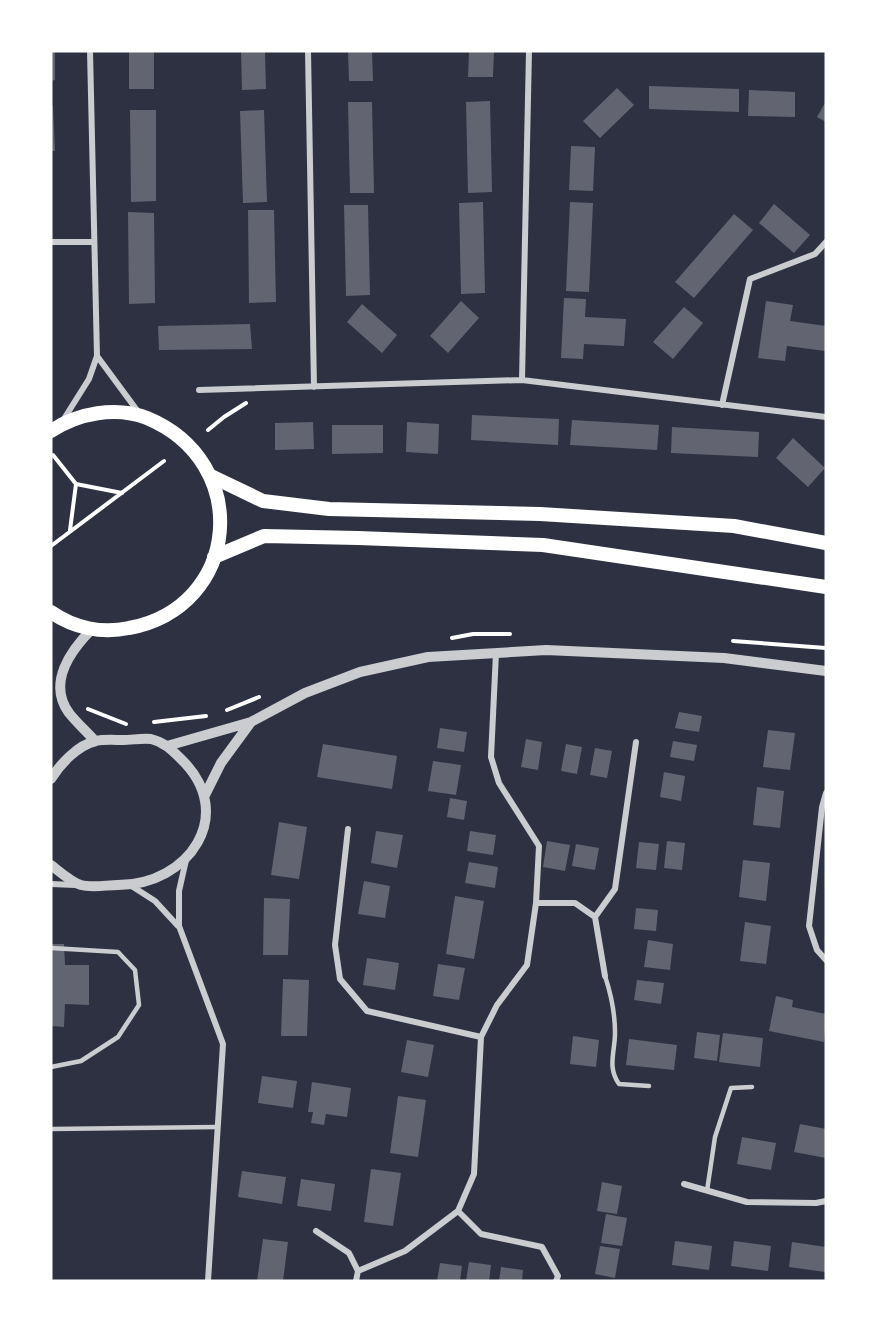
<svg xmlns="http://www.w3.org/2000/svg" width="877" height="1332" font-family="'Roboto Serif',serif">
	<rect width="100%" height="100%" fill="#2d3142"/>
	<path fill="#626471" d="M51,51h4v29l-4,1z
		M129,51h25v38h-25z
		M241,51h24l1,38 -24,1z
		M348,51h24l1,30h-24z
		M469,51h25l-1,26h-25z
		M649,86l90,3v23l-90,-3z
		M617,88l17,17 -34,33 -17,-17z
		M749,90l46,2v25l-47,-1z
		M490,101l2,91 -24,1 -2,-91z
		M826,101v21l-9,-5z
		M348,102h24l2,91h-24z
		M51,106h2l2,45h-4z
		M130,110h26v91l-25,1z
		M264,110l3,92 -24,1 -3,-92z
		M571,146l24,1 -2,44 -24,-1z
		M483,202l2,91 -24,1 -2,-91z
		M570,202l23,1 -4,89 -23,-1z
		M774,204l36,31 -16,18 -35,-30z
		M344,205h24l2,90 -24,1z
		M248,210h26l2,92 -27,1z
		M128,212l26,1 1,90 -26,1z
		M734,214l19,16 -59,68 -19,-16z
		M564,298l22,1 -1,18 41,2 -2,27 -40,-2 -1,15 -22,-1z
		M461,301l18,17 -31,35 -18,-17z
		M766,301l27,4 -3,16 36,5 -1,25 -38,-5 -2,15 -27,-3z
		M362,304l35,31 -15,18 -35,-31z
		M684,307l19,16 -30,36 -20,-17z
		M250,324l2,25 -93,1 -1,-24z
		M472,415l87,4 -1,26 -87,-5z
		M572,420l87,5 -2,25 -87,-5z
		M313,422l1,27 -39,1v-27z
		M407,422l32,2 -1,30 -32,-2z
		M332,425h51v28l-51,1z
		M672,427l87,5 -1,25 -87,-4z
		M793,438l32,30 -17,19 -32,-29z
		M679,712l23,4 -3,16 -24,-4z
		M440,728l27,4 -3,20 -27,-4z
		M768,730l27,3 -5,37 -27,-3z
		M526,739l16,3 -4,28 -17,-3z
		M673,741l24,4 -3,16 -24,-4z
		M323,744l74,12 -5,33 -75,-12z
		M566,744l16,3 -5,27 -16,-3z
		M595,748l17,3 -5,27 -17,-3z
		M433,761l28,4 -5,30 -28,-4z
		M664,772l21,4 -4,25 -21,-4z
		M757,787l27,4 -4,37 -27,-3z
		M450,798l17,3 -3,19 -17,-3z
		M279,822l28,5 -8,52 -28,-4z
		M376,831l27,4 -6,33 -26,-5z
		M470,831l26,4 -3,20 -26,-4z
		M547,841l23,4 -5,26 -22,-4z
		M667,841l18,2 -3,27 -18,-2z
		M639,842l20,2 -3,26 -20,-2z
		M576,844l23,4 -4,22 -23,-4z
		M743,860l27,3 -4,38 -27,-4z
		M469,862l29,5 -3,21 -30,-5z
		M364,881l26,5 -5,32 -27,-4z
		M455,896l29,5 -10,58 -28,-5z
		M264,898l26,1 -2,56h-25z
		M636,908l22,2 -2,21 -22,-2z
		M745,922l26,4 -5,38 -26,-3z
		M648,940l25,4 -3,26 -26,-3z
		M51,944h13l1,21h24v40l-24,-1 -1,23 -13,-1z
		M367,958l32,5 -4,27 -32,-5z
		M438,964l27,4 -6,32 -26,-4z
		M283,979l26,1 -2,56h-26z
		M637,980l27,3 -3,21 -27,-4z
		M776,996l17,4 -1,7 34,7 -2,28 -55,-11z
		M697,1032l23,3 -3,26 -23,-3z
		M723,1033l40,5 -3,29 -41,-5z
		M573,1036l26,4 -3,27 -26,-3z
		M629,1039l48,6 -3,25 -48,-5z
		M407,1040l27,5 -6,32 -27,-5z
		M262,1076l35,5 -4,27 -35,-5z
		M312,1082l39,6 -4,29 -21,-3 -2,11 -13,-2 2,-11h-5z
		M398,1096l28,4 -8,57 -28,-4z
		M800,1124l26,5v29l-32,-6z
		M742,1137l34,6 -5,27 -34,-6z
		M371,1169l30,4 -8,53 -29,-4z
		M242,1171l44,6 -4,27 -44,-7z
		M301,1179l34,5 -4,27 -34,-5z
		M602,1182l20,4 -5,28 -20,-3z
		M606,1214l21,4 -5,28 -21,-3z
		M263,1239l25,3 -5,39h-26z
		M675,1241l37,5 -3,24 -37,-5z
		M734,1241l37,5 -3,25 -37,-5z
		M792,1242l34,5 -1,25 -36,-5z
		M600,1246l20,3 -5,29 -20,-4z
		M469,1262l22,3 -2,16h-23z
		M440,1263l22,3 -2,15h-23z
		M501,1267l22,3 -1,11h-23z"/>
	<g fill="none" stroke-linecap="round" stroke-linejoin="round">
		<path stroke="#fff" stroke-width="4" d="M208,430l16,-13 22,-14
			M53,455l23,29 -6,46
			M76,484l46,9
			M51,546l113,-85
			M452,638l21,-4h37
			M733,641l93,7
			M88,709l38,15
			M227,710l32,-13
			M154,722l52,-6"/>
		<path stroke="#caccd0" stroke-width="4.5" d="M51,948l67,4 17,18 4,35 -21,32 -37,24 -30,6
			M605,976c6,18 10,38 10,57 0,19 -8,34 4,51l30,2
			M51,1129l166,-2
			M707,1191l8,-54 16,-49 21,-1"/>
		<path stroke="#caccd0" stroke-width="6" d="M308,51l6,336
			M51,242h42
			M97,356l42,57
			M522,380l7,-329
			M199,390l323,-10 304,37
			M722,405l28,-126 65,-25 11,-12
			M62,422l27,-43 8,-23 -7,-305
			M826,793l-4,14 -13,119 8,24 9,10
			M348,829l-13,116 5,34 27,32 114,26
			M186,860l-7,31v35l44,118 -15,237
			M51,884l24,1
			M130,885l25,16 23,25
			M536,903h39l20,14 10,59
			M595,917l20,-28 21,-147
			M684,1184l63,18 69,1 10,-2
			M458,1211l23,23 61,13 16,29 -2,5
			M316,1231l33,22 9,18
			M356,1281l2,-10 47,-20 53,-40 16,-37 7,-137 16,-32 30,-40 9,-62 3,-57 -40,-63 -8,-26 5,-104"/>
		<path stroke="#caccd0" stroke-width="10" d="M92,629c-21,21 -45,54 -23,84 8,10 18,19 26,28
			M167,746l84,-24 54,-29 55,-21 68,-15 118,-7 178,8 102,13
			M51,779c9,-15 27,-34 45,-38 8,-2 19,-1 27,-1 9,0 19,-2 28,-1 13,3 21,11 30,20 57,55 8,126 -63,126 -11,0 -26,3 -37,0 -10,-3 -22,-14 -30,-20
			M205,795l16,-32 30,-41"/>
		<path stroke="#fff" stroke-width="14" d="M51,431c27,-18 65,-25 96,-13 106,44 94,189 -18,210 -27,6 -55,0 -78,-16
			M211,476l52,25 66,8 211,5 194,12 92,17
			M214,557l50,-21 94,2 185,7 283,42"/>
	</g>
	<rect width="877" height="1332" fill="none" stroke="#ffffff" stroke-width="105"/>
</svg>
